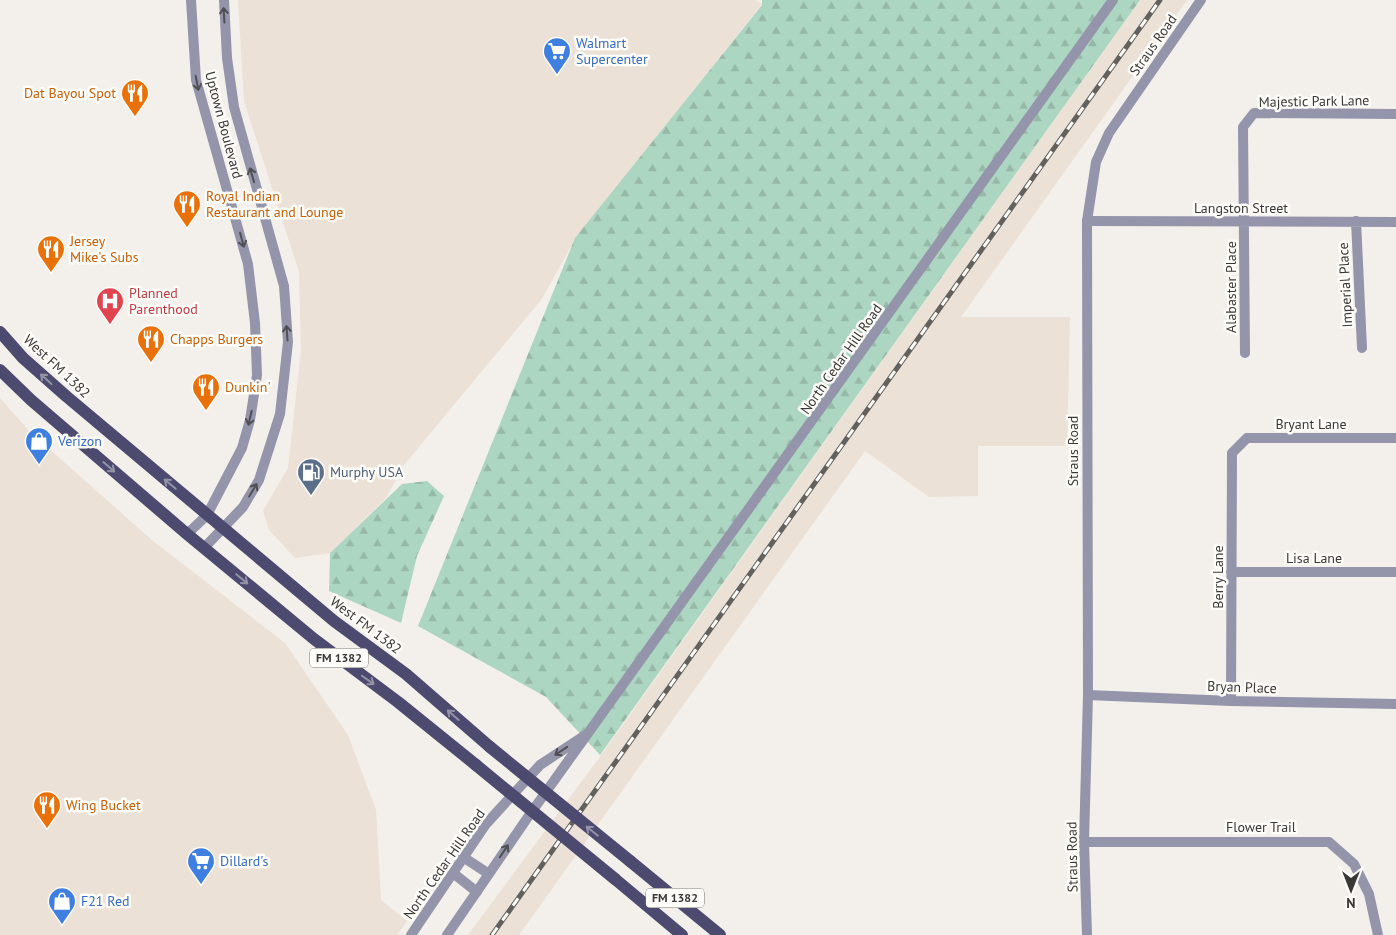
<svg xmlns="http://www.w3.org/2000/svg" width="1396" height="935" font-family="'PT Sans',sans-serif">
	<defs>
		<pattern id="forest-firs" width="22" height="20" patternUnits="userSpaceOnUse" patternTransform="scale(1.25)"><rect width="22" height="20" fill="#add6c2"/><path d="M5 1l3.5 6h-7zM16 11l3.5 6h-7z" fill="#96b8a7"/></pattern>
	</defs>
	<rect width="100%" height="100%" fill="#f3efea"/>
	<path fill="#ebe1d6" d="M238,0h517l7,4 -186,234 -35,62 -137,165 -18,33 -56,55 -35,5 -26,-28 -6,-19 25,-43 13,-118 -2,-78 -55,-171z
		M1140,0h47l-226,317h109l-3,129h-89v50l-49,1 -64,-46 -346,484h-51l134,-181z
		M0,398l29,33 124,110 132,102 63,92 28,75 5,90 26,21 -10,14h-397z"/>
	<path fill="url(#forest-firs)" d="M762,0h378l-540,755 -54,-58 -128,-71 157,-388 187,-233z
		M427,481l17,15 -27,60 -16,67 -72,-32 1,-38 72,-69z"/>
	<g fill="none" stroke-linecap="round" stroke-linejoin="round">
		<path stroke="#9494ab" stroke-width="10" d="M1087,221l309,1
			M1356,221l6,127
			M1245,353l-2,-226 11,-14 142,1
			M1231,572h165
			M1088,695l143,6 165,3
			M1231,701l1,-248 15,-15h149
			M1084,842h245l25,22 15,30 9,41"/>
		<path stroke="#9494ab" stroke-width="10" d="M187,534l20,-19 35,-67 8,-28 7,-45 -2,-52 -7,-59 -52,-184 -5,-80
			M204,548l39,-41 16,-27 21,-66 8,-72 -4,-56 -50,-179 -7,-49 -3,-58
			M463,857l26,17
			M453,873l24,19
			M411,935l75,-111 54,-59 44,-29
			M447,935l81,-118 585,-817
			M1087,935l-3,-93 4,-147 -1,-474 9,-59 13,-29 92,-133"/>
		<path stroke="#4c4a6f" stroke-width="12" d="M0,332l23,26 43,38 268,225 72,53 84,73
			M0,370l31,30 156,134 127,105 84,63 78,63
			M630,861l90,74
			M615,879l67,56"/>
		<g stroke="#63615e" stroke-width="5">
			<path id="rail" d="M492,935l668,-935"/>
		</g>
		<use href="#rail" stroke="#fefdfa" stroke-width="3" stroke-dasharray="9" stroke-linecap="butt"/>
		<path stroke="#4c4a6f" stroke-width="12" d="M490,747l140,114
			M476,765l139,114"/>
	</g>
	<defs><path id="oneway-shaft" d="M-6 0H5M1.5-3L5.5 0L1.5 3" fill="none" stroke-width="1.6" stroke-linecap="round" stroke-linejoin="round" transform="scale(1.25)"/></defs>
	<g stroke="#504f53">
		<use href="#oneway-shaft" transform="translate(224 15) rotate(-93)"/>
		<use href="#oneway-shaft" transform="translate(197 83) rotate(79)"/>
		<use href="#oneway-shaft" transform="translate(252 175) rotate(-106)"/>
		<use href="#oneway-shaft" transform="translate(242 240) rotate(75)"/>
		<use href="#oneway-shaft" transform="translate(287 333) rotate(-94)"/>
		<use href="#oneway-shaft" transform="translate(250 418) rotate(103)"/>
		<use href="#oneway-shaft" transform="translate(253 490) rotate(-59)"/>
		<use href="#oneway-shaft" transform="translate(561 751) rotate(146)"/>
		<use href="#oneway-shaft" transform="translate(504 851) rotate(-56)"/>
	</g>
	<g stroke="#9392a7">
		<use href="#oneway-shaft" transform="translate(46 379) rotate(-138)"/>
		<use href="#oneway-shaft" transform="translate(109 467) rotate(41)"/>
		<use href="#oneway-shaft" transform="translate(170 484) rotate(-140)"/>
		<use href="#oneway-shaft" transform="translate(242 579) rotate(40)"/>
		<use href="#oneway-shaft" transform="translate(368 680) rotate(35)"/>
		<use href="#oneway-shaft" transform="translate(453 715) rotate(-139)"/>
		<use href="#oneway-shaft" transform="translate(592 831) rotate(-141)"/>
	</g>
	<defs>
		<g id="supermarket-pin" transform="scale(1.4375)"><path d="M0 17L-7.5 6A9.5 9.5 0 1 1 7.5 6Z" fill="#3f7fe0" stroke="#fefdfa"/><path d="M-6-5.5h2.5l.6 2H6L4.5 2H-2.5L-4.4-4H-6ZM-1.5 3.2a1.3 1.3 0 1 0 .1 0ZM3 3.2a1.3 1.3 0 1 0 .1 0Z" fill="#fff"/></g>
		<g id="restaurant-pin" transform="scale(1.4375)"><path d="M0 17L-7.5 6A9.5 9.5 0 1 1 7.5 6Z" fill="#e8710a" stroke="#fefdfa"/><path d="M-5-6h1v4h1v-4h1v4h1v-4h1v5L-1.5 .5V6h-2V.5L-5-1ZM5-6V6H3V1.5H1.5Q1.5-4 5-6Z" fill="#fff"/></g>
		<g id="hospital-pin" transform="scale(1.4375)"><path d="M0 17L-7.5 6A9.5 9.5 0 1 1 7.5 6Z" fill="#e0444e" stroke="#fefdfa"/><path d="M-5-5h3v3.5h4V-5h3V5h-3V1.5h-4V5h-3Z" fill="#fff"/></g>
		<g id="shop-pin" transform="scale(1.4375)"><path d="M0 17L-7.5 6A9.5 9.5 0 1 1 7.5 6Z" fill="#3f7fe0" stroke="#fefdfa"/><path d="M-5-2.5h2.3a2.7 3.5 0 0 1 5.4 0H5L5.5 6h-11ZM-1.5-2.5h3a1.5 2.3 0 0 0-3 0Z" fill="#fff"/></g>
		<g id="fuel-pin" transform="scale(1.4375)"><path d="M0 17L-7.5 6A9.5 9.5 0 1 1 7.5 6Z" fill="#5c6f8a" stroke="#fefdfa"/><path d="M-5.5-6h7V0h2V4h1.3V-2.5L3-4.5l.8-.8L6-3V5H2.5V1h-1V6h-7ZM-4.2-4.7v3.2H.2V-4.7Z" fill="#fff"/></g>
	</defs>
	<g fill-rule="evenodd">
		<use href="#supermarket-pin" x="557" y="51"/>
		<use href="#restaurant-pin" x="135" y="93"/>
		<use href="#restaurant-pin" x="187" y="204"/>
		<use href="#restaurant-pin" x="51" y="249"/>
		<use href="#hospital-pin" x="110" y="301"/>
		<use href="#restaurant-pin" x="151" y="339"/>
		<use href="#restaurant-pin" x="206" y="387"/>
		<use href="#shop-pin" x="39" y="441"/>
		<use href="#fuel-pin" x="311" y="472"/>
		<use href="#restaurant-pin" x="47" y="805"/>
		<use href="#supermarket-pin" x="201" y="861"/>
		<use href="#shop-pin" x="62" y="901"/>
	</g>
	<g text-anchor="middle" stroke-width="5" stroke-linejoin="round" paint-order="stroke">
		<g fill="#fefdfa" stroke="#757371" stroke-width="1">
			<rect x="310" y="648.5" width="58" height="19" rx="4"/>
			<rect x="646" y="888.5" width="58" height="19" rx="4"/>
		</g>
		<g font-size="12" font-weight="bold" fill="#3a3836">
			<text x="339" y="662">FM 1382</text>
			<text x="675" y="902">FM 1382</text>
		</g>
		<g font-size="14" fill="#366cbe" stroke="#fefdfa" text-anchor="start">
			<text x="576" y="48">Walmart<tspan x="576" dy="16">Supercenter</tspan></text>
			<text x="58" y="446">Verizon</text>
			<text x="220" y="866">Dillard's</text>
			<text x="81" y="906">F21 Red</text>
		</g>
		<g font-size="14" fill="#3a3836" stroke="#fefdfa">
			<text transform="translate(1153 45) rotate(-55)" y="5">Straus Road</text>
			<text transform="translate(1314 101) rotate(-1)" y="5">Majestic Park Lane</text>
			<text transform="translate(224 125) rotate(75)" y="5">Uptown Boulevard</text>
			<text x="1241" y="213">Langston Street</text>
			<text transform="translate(1345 285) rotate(-93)" y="5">Imperial Place</text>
			<text transform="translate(1231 287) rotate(-90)" y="5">Alabaster Place</text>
			<text transform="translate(841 359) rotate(-55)" y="5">North Cedar Hill Road</text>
			<text transform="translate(57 366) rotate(43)" y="5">West FM 1382</text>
			<text x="1311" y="429">Bryant Lane</text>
			<text transform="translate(1073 451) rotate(-90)" y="5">Straus Road</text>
			<text x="1314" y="563">Lisa Lane</text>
			<text transform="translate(1218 577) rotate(-90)" y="5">Berry Lane</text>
			<text transform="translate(366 625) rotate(37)" y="5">West FM 1382</text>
			<text transform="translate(1242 687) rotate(2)" y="5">Bryan Place</text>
			<text x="1261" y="832">Flower Trail</text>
			<text transform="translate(1072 857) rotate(-91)" y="5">Straus Road</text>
			<text transform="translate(444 864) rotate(-55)" y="5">North Cedar Hill Road</text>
		</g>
		<g font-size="14" fill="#c56008" stroke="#fefdfa" text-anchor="start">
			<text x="116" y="98" text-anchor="end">Dat Bayou Spot</text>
			<text x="206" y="201">Royal Indian<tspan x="206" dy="16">Restaurant and Lounge</tspan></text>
			<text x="70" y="246">Jersey<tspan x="70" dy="16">Mike's Subs</tspan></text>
			<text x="170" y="344">Chapps Burgers</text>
			<text x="225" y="392">Dunkin'</text>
			<text x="66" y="810">Wing Bucket</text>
		</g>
		<g font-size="14" fill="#be3a42" stroke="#fefdfa" text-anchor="start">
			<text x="129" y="298">Planned<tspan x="129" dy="16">Parenthood</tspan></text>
		</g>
		<g font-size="14" fill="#4e5e75" stroke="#fefdfa" text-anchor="start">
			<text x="330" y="477">Murphy USA</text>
		</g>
	</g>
	<g transform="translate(1351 890) rotate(180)" stroke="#fefdfa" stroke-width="4" paint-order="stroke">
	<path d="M0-4L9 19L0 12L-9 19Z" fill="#3a3836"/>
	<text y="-8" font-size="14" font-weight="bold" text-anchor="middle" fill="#3a3836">N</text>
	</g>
</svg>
